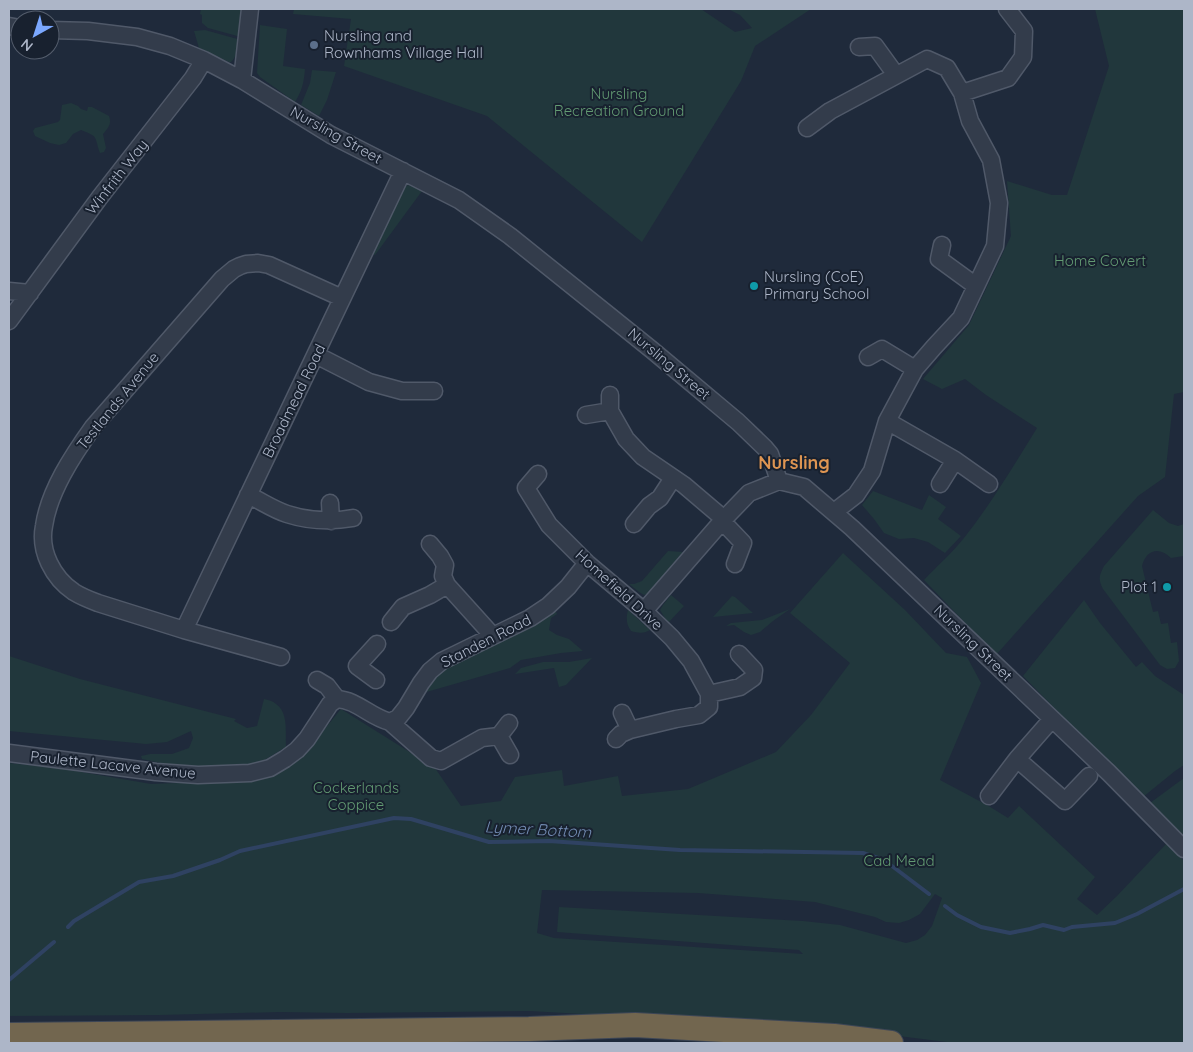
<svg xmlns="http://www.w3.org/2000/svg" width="1193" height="1052" font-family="Quicksand,sans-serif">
	<rect width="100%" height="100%" fill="#1f2a3b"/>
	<path fill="#21373c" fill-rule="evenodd" d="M201,9h43l-3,28 -33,-9 -6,-5v-8l-2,-1z
		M294,9h407l34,23 17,-4 -12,-13 -12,-6h83l-56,37 -14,35 -99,161 -155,-126 -143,-50 7,-47 -58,-5z
		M1095,9h89v383l-10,2 -9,83 -27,19 -142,159 -72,-75c13,-14 28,-27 40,-42 27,-34 50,-73 73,-110l-51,-33 -21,-16 -23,10 -19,-10 46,-54 42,-89 -4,-55 45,14h15l42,-129z
		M260,25l27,4 -4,37 22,3c-1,13 -3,22 -10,33l-35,-25 -3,-4z
		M205,30l36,10c-2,8 -4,16 -10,22h-2l-30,-14 -5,-17z
		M312,70l24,2 -9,28 -8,16 -18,-11 9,-22z
		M71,103l7,3 3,3 6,2 1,-4h4l17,9c3,8 -1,12 -6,18l3,14 -2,4 -4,1c-6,-17 -1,-16 -19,-23l-8,4 -7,9 -7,2 -9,-2 -15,-7 -2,-5 2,-3 23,-6 2,-2 2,-15z
		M408,185l14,6 -47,64 -6,-3 34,-64z
		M873,491l49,19 7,-15 17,12 -8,12 23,17 -16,17 -17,-11 -14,-4 -15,1 -15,-6 -10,-14 -12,-14z
		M1153,510l16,13 9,3 6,-2v32l-13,2c-12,-12 -25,-8 -29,8l11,46 5,-1 3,13 7,-1 3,20 6,-1 2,19 -4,7 -8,1 -7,-4 -57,-76c-5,-10 -4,-13 1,-23z
		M668,551l15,1 -36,42 -3,1 -5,-3 -10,-8h5l8,-3z
		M843,553l62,57 41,43 21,4 14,26 -41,97 47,25 21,13 11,-12 76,71 -18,22 20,16 20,-19 50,-53 17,18v182h-229l-73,-9 -178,-13 -174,-10 -183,2 -67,-1 -120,3 -151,1v-253l55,6 87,15 78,-3 42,-5 30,-18 40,-49 94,59 26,38 40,-5 14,-24 47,-7 2,16 54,-10 4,20 66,-7 88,-37 35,-37 39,-52 -60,-50zM542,890l156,3 117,9 60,15 11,5 13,1 10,-3 11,-6 15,-20 7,4 -10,28 -7,9 -8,5 -11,3 -66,-18 -37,-4 -244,-14 -2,25 242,18 4,4 -249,-16 -17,-5z
		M671,595l13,11 -16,17 -8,-13 3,-5z
		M732,596l3,1 18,16 -40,4z
		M1084,600l16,23 36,44 6,-5 13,14 29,19v70l-9,6 -32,26 -21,-20 -99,-101z
		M790,609l-17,12 -13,11 -9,3 -7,-3 -10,-7 -8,1 5,-3 31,-3z
		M555,610l2,4 -6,4 -2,12 8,5 12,4 14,12 -22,2 -40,7 -11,8 -87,25 19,-25z
		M628,610l22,20c-7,4 -12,3 -19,1 -5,-7 -5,-13 -3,-21z
		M9,656l71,23 156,40 -2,2 13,7 10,-2 7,-27c4,1 9,2 12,5 13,9 9,29 10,43l-25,15 -30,6 -42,1 -47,-10 -1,-3 9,-2h22l17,-6 4,-10 -2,-7 -24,11 -21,2 -137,-13z
		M592,658l-26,27 -7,2 -5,-19 -39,6 6,-6 22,-6h26z
		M1184,778v59l-34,-34z"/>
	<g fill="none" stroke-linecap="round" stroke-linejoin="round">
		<path stroke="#2f4262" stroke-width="4" d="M945,906l12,9 24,12 29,6 20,-4 13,-4 21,5 8,-3 43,-4 22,-9 47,-25
			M68,927l6,-6 65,-39 34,-6 47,-16 20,-9 154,-33 17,1 78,23 60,-1 131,9 183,3 21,7 45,34
			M9,980l45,-38"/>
		<g stroke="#505969" stroke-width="19">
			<path id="minor" d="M9,26l11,2
				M50,30l38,1 49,6 33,9 34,14 38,20 89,55 128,65 51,36 96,77 46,37 86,72 27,26 5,6 9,27
				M859,47l16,-1 21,29
				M242,80l8,-71
				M962,93l46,-15 15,-21 1,-26 -17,-22
				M807,128l23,-17 97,-52 20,9 15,25 8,28 21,39 8,43 -4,43 -34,72 -27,29 -19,22 -28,52 -15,50 -16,24 -22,17
				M942,245l-3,14 37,27
				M9,291l21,2
				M9,321l91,-124 93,-119 11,-18
				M316,355l53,27 33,9h32
				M868,357l14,-8 33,20
				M610,395v16l16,28 17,18 41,28 40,34
				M586,415l24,-4
				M887,421l68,39 -15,24
				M955,460l34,24
				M779,481l25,6 48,41 257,245 75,76
				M526,488l23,37 38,38 57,48 28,27 19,23 18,33v13l-10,8 -23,4 -46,11 -9,4 -5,5
				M526,488l12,-14
				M248,495c13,6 26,15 39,19 22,7 44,8 66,4
				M330,503l1,18
				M722,521l21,22 -8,21
				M634,524l15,-18 11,-8 13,-20
				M430,544l10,12 5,9 -2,11 4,9 46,51
				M644,611l80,-92 25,-26 30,-12
				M391,622l12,-15 27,-12 17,-10
				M184,630l219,-459
				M281,657l-97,-27 -86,-27c-8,-3 -16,-6 -24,-11 -21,-14 -35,-41 -30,-66 5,-35 29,-71 49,-99l129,-148 12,-10 6,-3 6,-2 12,-1 11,2 73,33
				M317,680l10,6 10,13c20,1 33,18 53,23l41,36 10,3 41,-23 17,-2 11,19
				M376,680l-19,-14 20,-22
				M709,694l31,-7 13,-9 1,-8 -15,-16
				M622,713l8,17
				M1052,719l-35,40 48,42 24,-25
				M390,722l8,-4 8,-10 15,-25 9,-12 12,-10 88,-43 18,-12 20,-19 19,-24
				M499,736l10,-13
				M9,753l147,19 42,3 52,-2 20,-5 15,-9 12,-9 10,-11 23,-35 7,-5
				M989,796l28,-37"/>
		</g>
		<g stroke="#3d4656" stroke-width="26">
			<path id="highway" d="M9,1035l520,-6 106,-4 199,11 57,7"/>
		</g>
		<use href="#minor" stroke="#333c4b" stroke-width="16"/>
		<use href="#highway" stroke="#72664f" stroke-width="24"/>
	</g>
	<circle fill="#5c6f8a" stroke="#18212f" stroke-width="2" cx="314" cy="45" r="5"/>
	<g fill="#0f9aa8" stroke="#18212f" stroke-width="2">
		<circle cx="754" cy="286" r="5"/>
		<circle cx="1167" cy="587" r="5"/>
	</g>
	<g text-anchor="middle" stroke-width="4" stroke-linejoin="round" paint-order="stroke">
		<g font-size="15" fill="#adb6c8" stroke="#18212f" text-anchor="start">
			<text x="324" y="41">Nursling and<tspan x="324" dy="17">Rownhams Village Hall</tspan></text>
			<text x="764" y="282">Nursling (CoE)<tspan x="764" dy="17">Primary School</tspan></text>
			<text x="1157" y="592" text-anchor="end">Plot 1</text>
		</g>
		<g font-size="15" fill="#629a72" stroke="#18212f">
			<text x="619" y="99">Nursling<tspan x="619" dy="17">Recreation Ground</tspan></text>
			<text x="1100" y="266">Home Covert</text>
			<text x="356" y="793">Cockerlands<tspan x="356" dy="17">Coppice</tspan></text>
			<text x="899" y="866">Cad Mead</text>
		</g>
		<g font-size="15" fill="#adb6c8" stroke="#18212f">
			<text transform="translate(336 135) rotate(29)" y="5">Nursling Street</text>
			<text transform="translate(117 177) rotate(-52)" y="5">Winfrith Way</text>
			<text transform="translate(669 364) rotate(40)" y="5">Nursling Street</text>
			<text transform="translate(118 401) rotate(-51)" y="5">Testlands Avenue</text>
			<text transform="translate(294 401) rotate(-64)" y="5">Broadmead Road</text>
			<text transform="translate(619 590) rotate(42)" y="5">Homefield Drive</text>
			<text transform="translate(486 641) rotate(-27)" y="5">Standen Road</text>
			<text transform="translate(973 643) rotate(44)" y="5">Nursling Street</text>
			<text transform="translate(113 765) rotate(6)" y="5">Paulette Lacave Avenue</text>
		</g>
		<g font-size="16" font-style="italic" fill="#728bb2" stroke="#18212f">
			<text transform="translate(538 829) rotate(3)" y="6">Lymer Bottom</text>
		</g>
		<g font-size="18" font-weight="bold" fill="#de9552" stroke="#18212f">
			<text x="794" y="469">Nursling</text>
		</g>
	</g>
	<rect width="1193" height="1052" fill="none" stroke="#adb6c8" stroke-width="20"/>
	<g transform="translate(35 35) rotate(219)"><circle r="24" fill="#18212f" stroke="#545d6c"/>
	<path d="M0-4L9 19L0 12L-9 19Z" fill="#7ba8ff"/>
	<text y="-8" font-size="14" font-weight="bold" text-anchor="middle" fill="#adb6c8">N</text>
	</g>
</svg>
